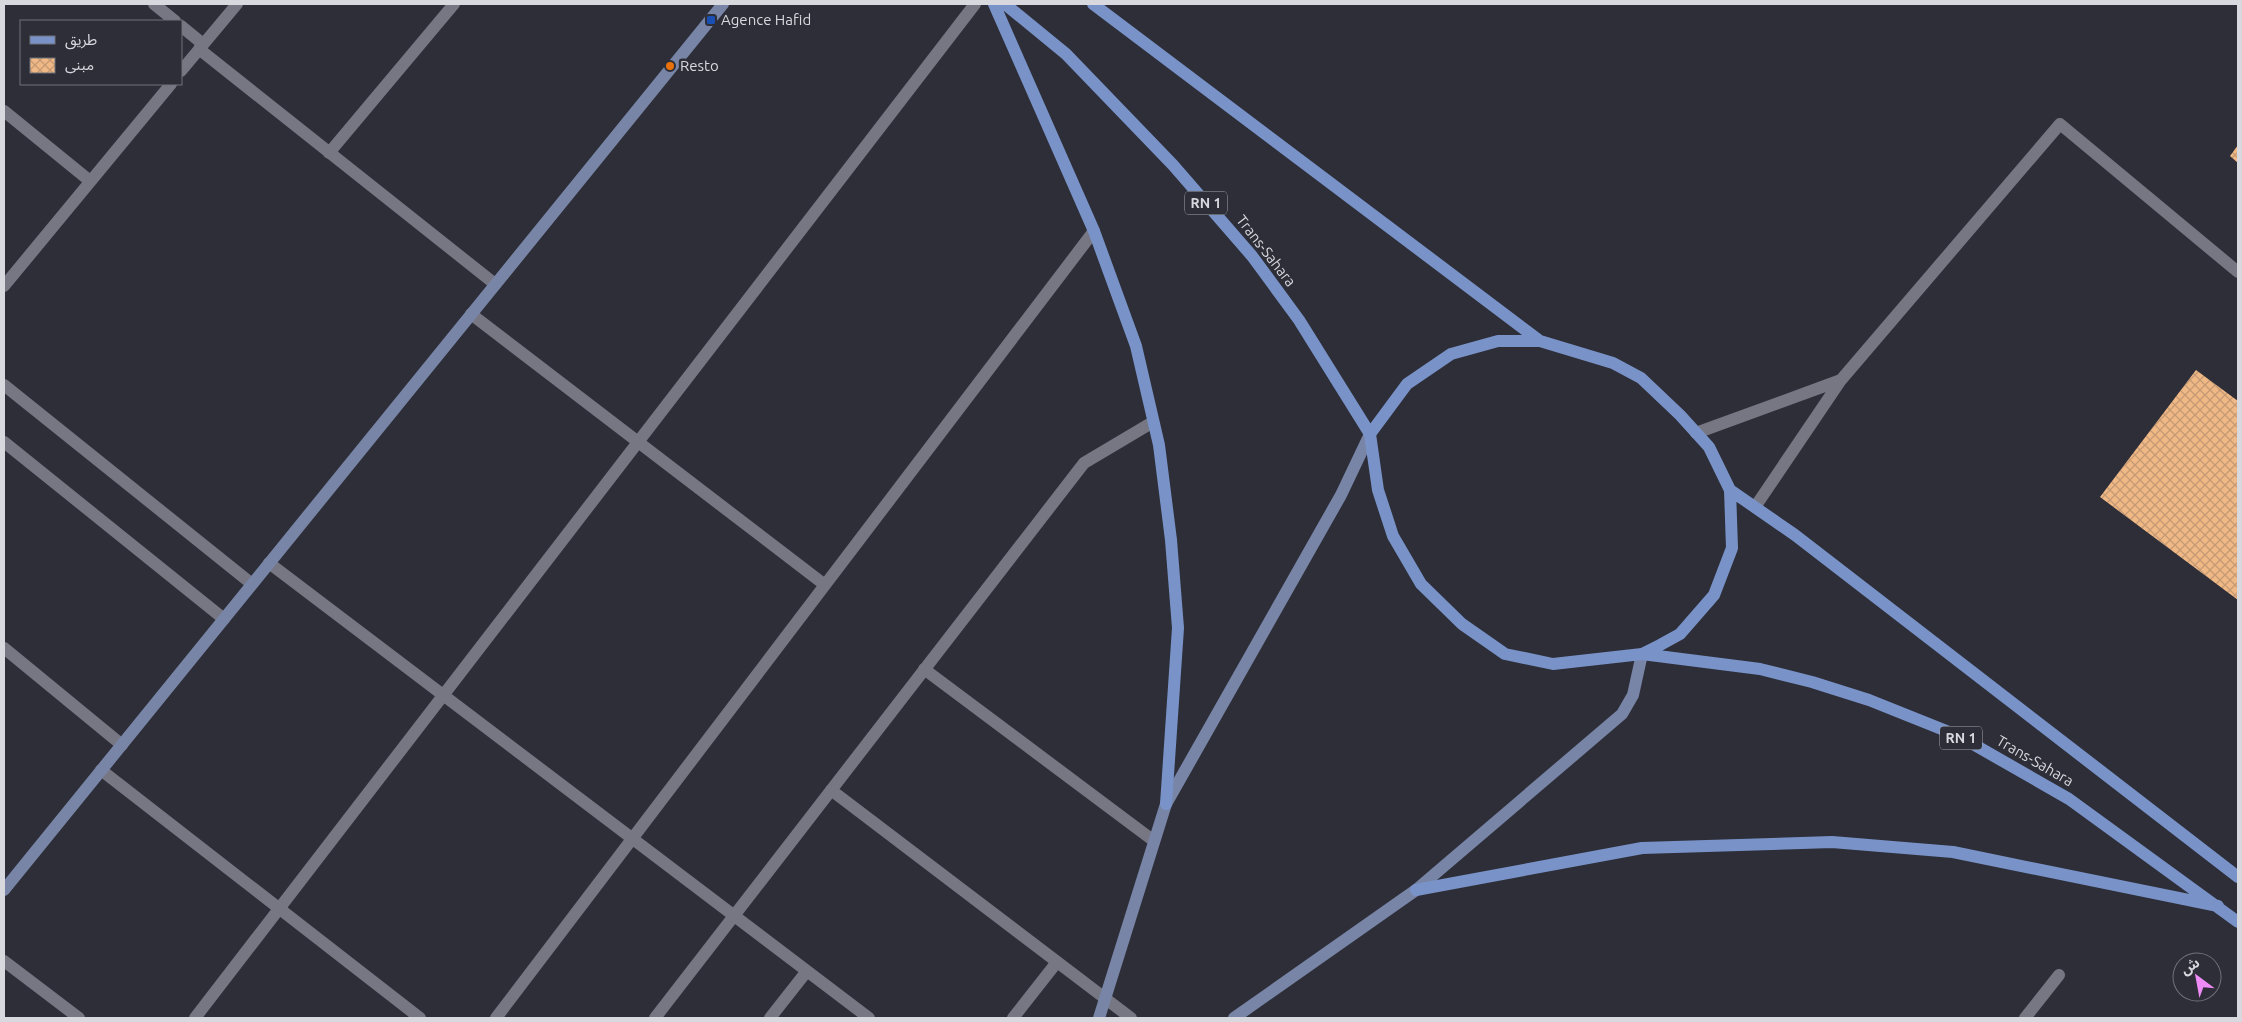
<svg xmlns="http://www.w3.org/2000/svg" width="2242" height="1022" font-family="Ubuntu,'Noto Sans Arabic',sans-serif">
	<defs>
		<pattern id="building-cross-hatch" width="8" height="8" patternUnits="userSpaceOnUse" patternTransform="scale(1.25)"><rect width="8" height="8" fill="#f0b884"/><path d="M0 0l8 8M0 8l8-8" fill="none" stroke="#c49a74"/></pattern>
	</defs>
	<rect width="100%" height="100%" fill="#2d2e38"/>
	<path fill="url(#building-cross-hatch)" d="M2238,145v18l-8,-7z
		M2196,370l42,31v199l-138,-103z"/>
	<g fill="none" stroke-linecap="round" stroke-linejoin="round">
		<path stroke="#777783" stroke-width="12" d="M1696,433l145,-53
			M1755,507l86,-127 219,-256 178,148"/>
		<path stroke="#777783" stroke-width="12" d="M154,4l21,17
			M181,26l22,18
			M199,49l296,235
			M181,71l56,-67
			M4,111l86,70
			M329,153l125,-149
			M4,286l167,-202
			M471,314l354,271
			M4,385l248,199
			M4,442l220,177
			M269,563l600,455
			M4,648l118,97
			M924,669l230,172
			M101,770l319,248
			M831,790l300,228
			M4,961l75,57
			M195,1018l780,-1014
			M496,1018l598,-787
			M655,1018l429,-555 69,-41
			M770,1018l37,-47
			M1013,1018l44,-56
			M2025,1018l34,-43"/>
		<path stroke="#7885a6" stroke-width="12" d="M4,890l719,-886
			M1099,1018l67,-214 175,-309 29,-61
			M1234,1018l182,-128 206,-176 11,-19 9,-41"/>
		<path stroke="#7993c9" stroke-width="12" d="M994,4l100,227 42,115 23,99 12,95 7,88 -12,176
			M1005,4l61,50 107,111 79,91 47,64 71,114
			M1093,4l447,337 73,22 28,15 39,37 29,32 21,43 2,58 -18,47 -34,39 -20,11 -18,9 -89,10 -48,-10 -43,-30 -41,-40 -28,-48 -15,-46 -8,-56 37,-50 44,-30 47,-13h42
			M1730,490l65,45 443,342
			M1642,654l118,15 52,13 57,18 90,36 110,63 169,123
			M1416,890l226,-42 190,-6 121,10 265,54"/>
	</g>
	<rect fill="#1a4fb4" stroke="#2d2e38" stroke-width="2" x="706" y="15" width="10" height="10" rx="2.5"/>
	<circle fill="#e8710a" stroke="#2d2e38" stroke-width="2" cx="670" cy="66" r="5"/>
	<g text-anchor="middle" stroke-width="5" stroke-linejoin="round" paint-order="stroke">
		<g fill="#2d2e38" stroke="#a5a6ad" stroke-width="1">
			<rect x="1185" y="191.5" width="42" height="23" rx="4"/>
			<rect x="1940" y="726.5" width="42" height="23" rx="4"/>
		</g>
		<g font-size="14" font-weight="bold" fill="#d8d9df">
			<text x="1206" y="208">RN 1</text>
			<text x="1961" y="743">RN 1</text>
		</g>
		<g font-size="15" fill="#d8d9df" stroke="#2d2e38" text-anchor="start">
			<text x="721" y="25">Agence Hafid</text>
			<text x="680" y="71">Resto</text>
		</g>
		<g font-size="15" fill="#d8d9df" stroke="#2d2e38">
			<text transform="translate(1266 251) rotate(52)" y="5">Trans-Sahara</text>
			<text transform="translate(2035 761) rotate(30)" y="5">Trans-Sahara</text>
		</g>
	</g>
	<rect width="2242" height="1022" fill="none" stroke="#d8d9df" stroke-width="10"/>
	<rect x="20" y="20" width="162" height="65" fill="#2d2e38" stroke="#71727b"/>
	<rect x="30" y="36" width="25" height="8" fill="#7993c9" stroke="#71727b"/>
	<text x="65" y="45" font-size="15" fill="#d8d9df">طريق</text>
	<rect x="30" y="58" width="25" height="15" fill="url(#building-cross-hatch)" stroke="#71727b"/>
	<text x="65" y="70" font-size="15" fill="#d8d9df">مبنى</text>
	<g transform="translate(2197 977) rotate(328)"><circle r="24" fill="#2d2e38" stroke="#71727b"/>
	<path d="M0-4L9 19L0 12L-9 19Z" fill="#ef8bf7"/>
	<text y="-8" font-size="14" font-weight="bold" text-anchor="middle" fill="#d8d9df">ش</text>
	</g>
</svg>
